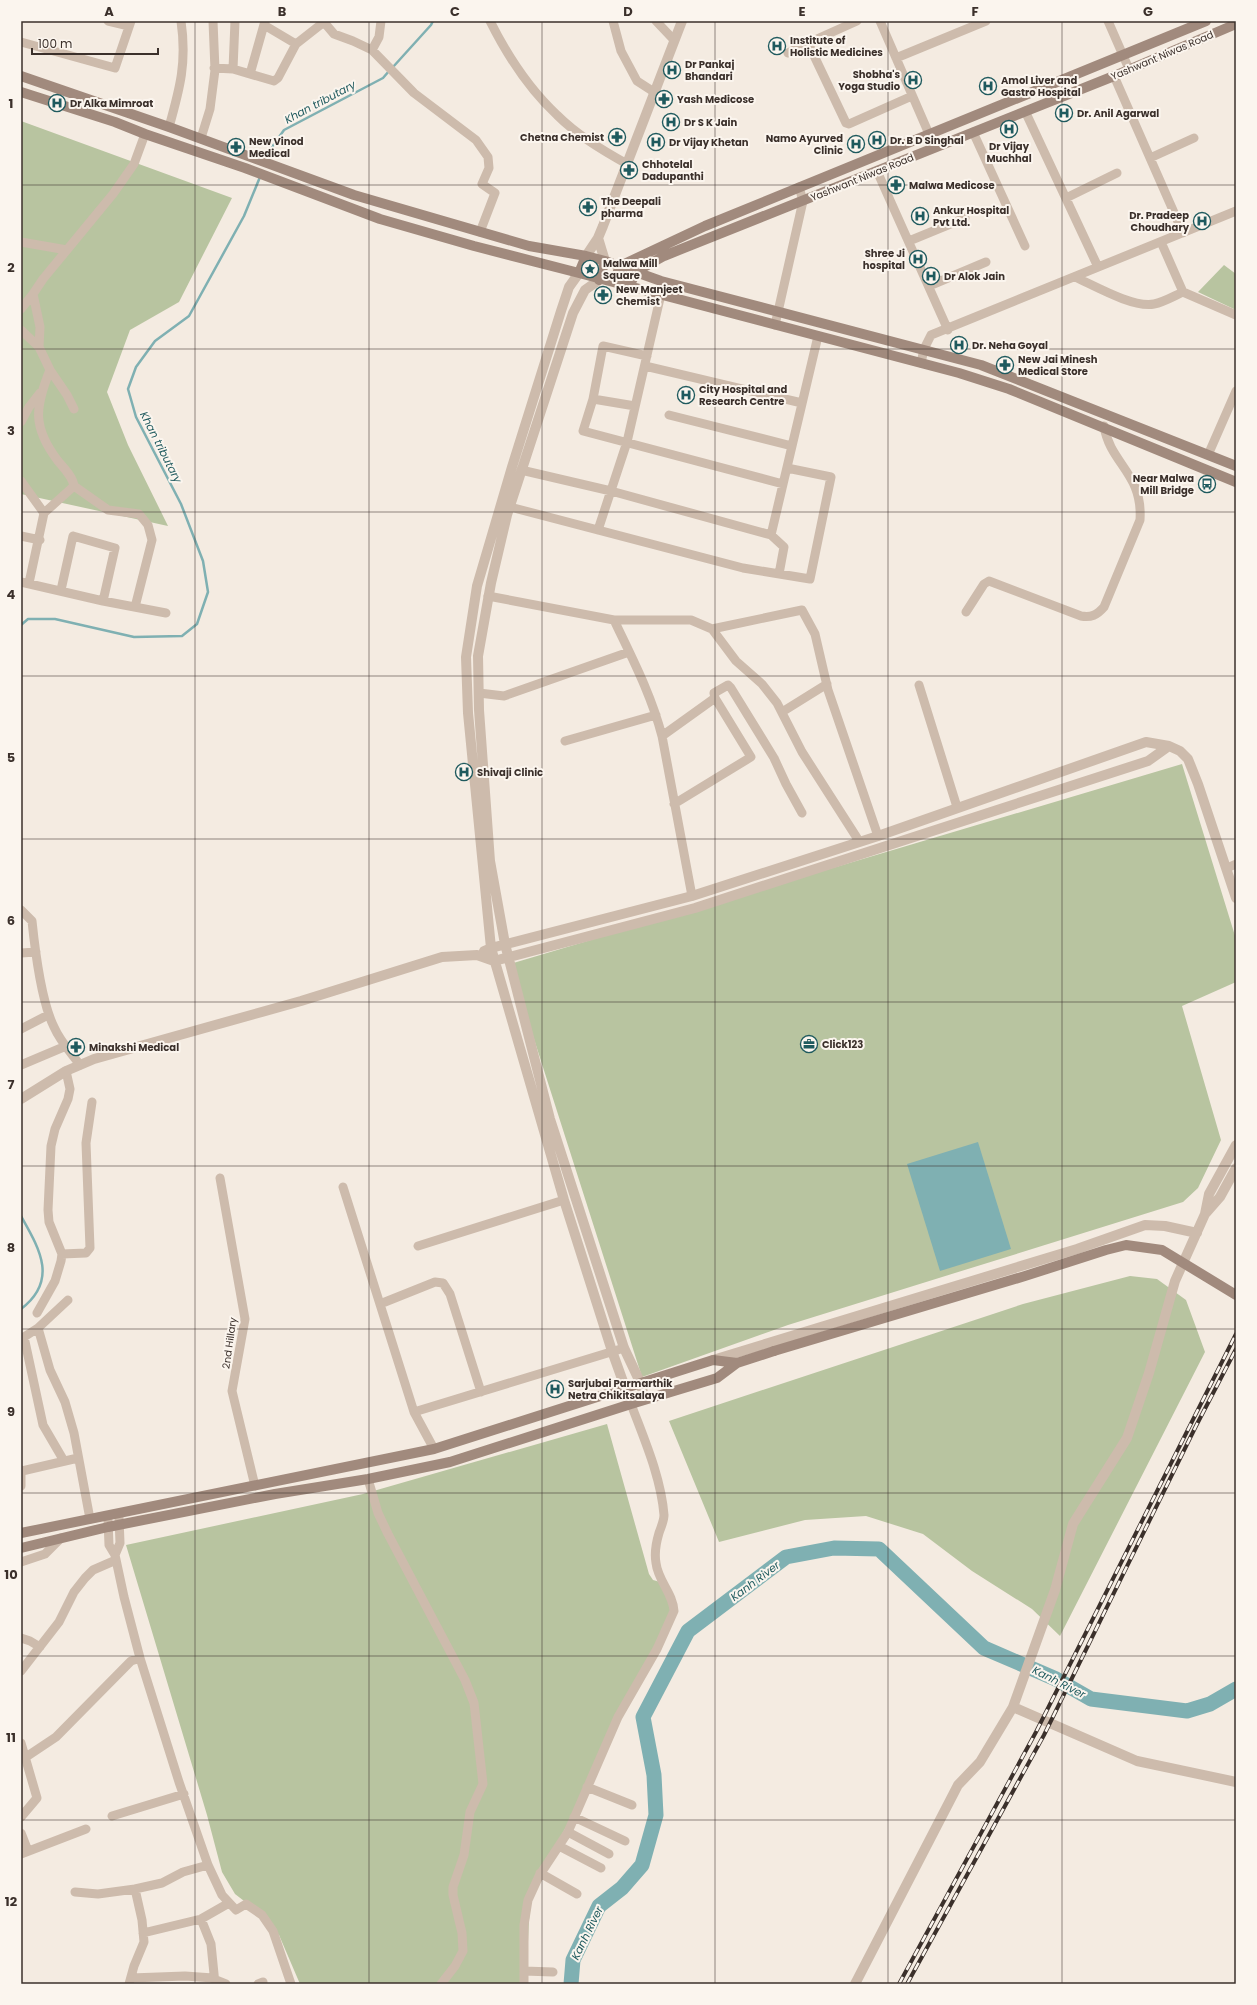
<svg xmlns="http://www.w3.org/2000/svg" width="1257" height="2005" font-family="Poppins,sans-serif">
	<rect width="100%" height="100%" fill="#f4ebe1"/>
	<path fill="#b8c4a0" d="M21,121l211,77 -53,104 -49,28 -23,62 21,53 40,81 -147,-32z
		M1224,265l12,9v36l-38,-18z
		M1182,764l54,175v43l-54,24 39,134 -23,48 -15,14 -395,123 -146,52 -132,-413z
		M1130,1276l27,3 29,21 19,52 -145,284 -28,-27 -60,-38 -49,-37 -57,-18 -61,4 -86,22 -50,-121 354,-117z
		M607,1424l42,150 4,6 7,2 16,18 -82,175 -61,113 -4,32 -3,64h-226l-21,-49 -18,-21 -26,-20 -13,-22 -15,-57 -81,-270 237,-51z"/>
	<path fill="#7fb0b2" d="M978,1142l33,107 -71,22 -33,-107z"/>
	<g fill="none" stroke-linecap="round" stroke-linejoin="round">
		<path stroke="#7fb0b2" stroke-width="2.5" d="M393,67l38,-42 2,-4
			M266,161l4,-11 14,-20 99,-52 6,-7
			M21,625l7,-6h27l79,18 48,-1 15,-12 11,-32 -5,-31 -22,-57 -45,-87 -8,-28 8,-22 19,-26 34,-25 55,-100 16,-39
			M21,1216c18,32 38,64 0,93"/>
		<path stroke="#7fb0b2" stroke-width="15" d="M571,1984l2,-24 26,-54 23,-18 20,-23 14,-50 -2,-40 -11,-58 45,-86 98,-74 48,-9 45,1 105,99 72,31 35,20 96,12 23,-7 26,-15"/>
		<path stroke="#cdbbac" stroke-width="9" d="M108,21l21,5
			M323,21l11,13 19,7 19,9 42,43 62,47 12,17 1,11 -7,16 13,9 -15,39
			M490,21c17,34 39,68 67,94 20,20 45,35 70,49
			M613,21l8,30 16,30 17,11
			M656,21l18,19
			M857,21l-49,22 38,80 3,1 63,-28
			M880,21l49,113
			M1108,21l21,48
			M264,25l32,19
			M21,42l94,26 16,-47
			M372,50l7,-13 2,-16
			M788,53l20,-10
			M896,58l90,-37
			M214,68l19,1 41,12 4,-3 18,-34 28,-22
			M233,69l2,-48
			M250,74l15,-53
			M1114,76l36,82 44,-20
			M1025,111l73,156
			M169,127c11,-39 18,-65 12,-106
			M973,132l52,114
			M201,138l9,-29 5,-39 -2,-49
			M1150,158l33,75
			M877,171l71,159
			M1066,198l51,-25
			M909,241l56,-23
			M21,242l46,8
			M1161,242l22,50 53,23
			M1075,277c20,9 58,31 79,27 10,-2 20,-8 29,-12
			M929,286l57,-24
			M21,309l12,-15
			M775,325l28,-124 -4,-14
			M21,330l18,17 11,23 17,25 7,14
			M39,347l1,-20 -7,-33 10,-15 70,-85 21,-30 11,-30
			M647,356l-44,-10 -10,53 -10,32 200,53
			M921,363l3,-14 7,-14 305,-124
			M645,366l157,37
			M593,399l42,7
			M669,415l123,31
			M21,422l8,-15 11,-14
			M1208,455l28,-64
			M521,470l90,21 160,44 13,12 -5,27
			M21,481l23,32
			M74,486l34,24 31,4 9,11 4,15 -17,67
			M510,507l233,61 67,11 21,-102 -44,-9
			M598,530l29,-88 34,-148
			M771,535l47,-199
			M21,536l19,4
			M21,582l82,19 63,12
			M29,583l15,-70 30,-27c-1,-9 -10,-18 -16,-25 -26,-34 -23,-54 -8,-91
			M61,590l12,-54 42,12 -12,53
			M488,596l126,24h77l21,9 24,32 26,23 15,19 25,49 57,89
			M966,612l18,-28 5,-3 92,35c10,2 16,-1 23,-9l36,-87c3,-47 -30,-56 -36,-94
			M614,620c18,38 37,74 48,116l30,160
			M712,629l90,-19 13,24 13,56 50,146
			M919,685l38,122
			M479,693l25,3 125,-44
			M715,698l-1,-5 14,-8 3,3 43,70 12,26 16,29
			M782,712l45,-28
			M662,736l53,-38 36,59 -77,47
			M565,741l91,-26
			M1227,868l9,-4
			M21,910l11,11c3,29 9,80 22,106 6,14 17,26 26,38
			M21,953l15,-1
			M21,1029l27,-14
			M21,1065l45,-19
			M220,1178l25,141 -13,72 23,95
			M343,1187l71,225 20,37
			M418,1246l146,-46
			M62,1254l24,-1 4,-5 -4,-105 6,-41
			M380,1304l55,-22 8,1 7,11 31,98
			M37,1313l18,-32 6,-20 1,-7 -13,-32 -1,-12 3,-64 4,-17 13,-30 2,-10 -4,-18
			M38,1328l12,42 15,32 9,31 16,86
			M414,1412l210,-64
			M64,1461l-21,-36 -19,-88 14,-9 30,-28
			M21,1470v16
			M22,1471l56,-13
			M368,1479l10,34 10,21 77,146 9,23 9,81 -13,28 -6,43 -11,32v8l9,38 1,18 -8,15 -14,18
			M108,1520l1,25 6,10 9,42 16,61 39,124 29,83 14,30 14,15 10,-6 16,11 11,16 18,53
			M115,1555l5,-12 -1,-25
			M21,1562l24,-8 16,-16
			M21,1638l9,3 10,6
			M21,1671l38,-49 15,-30 11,-14 8,-8 23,-10
			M21,1743l16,55 -16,19
			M26,1757l30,-20 75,-76 9,-3
			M587,1787l45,18
			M112,1816l72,-22
			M574,1817l51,24
			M568,1832l41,22
			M21,1833l7,18
			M559,1846l42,22
			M21,1854l65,-25
			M540,1873l37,21
			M75,1892l23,2 37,-5
			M201,1919l10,25 4,40
			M143,1933l58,-14 28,-16
			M524,1971l29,1
			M131,1978l54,-2 28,2
			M216,1980l10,4
			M129,1984l5,-18 10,-24 -2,-22 -7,-31 27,-6 21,-11 25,-7
			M258,1984l5,-2v2
			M524,1984v-59l4,-25 11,-24 29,-44 50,-115 39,-68 17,-38c-1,-18 -16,-30 -18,-48 -2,-11 0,-20 3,-30 2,-6 5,-12 5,-18 -3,-38 -20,-76 -33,-111"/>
		<path stroke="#cdbbac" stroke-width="10" d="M598,238l7,23
			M586,256l12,-18 5,-12 79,-205
			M579,273l-10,14 -8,24 -49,156 -35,119 -11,71 2,56 23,235 73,252 48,151 19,53
			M599,280l-14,10 -12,23 -66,202 -16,68 -13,73 1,54 11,151 15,83 45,175 74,229 16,34 5,17
			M484,951l7,-3 201,-52 186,-60 268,-94 23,4 11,5 8,8 10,25 38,114
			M21,1099l45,-28 28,-12 207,-58 141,-44 35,-2 17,6 201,-53 453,-147 21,-15
			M1206,1213l14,-16 16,-29
			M713,1360l364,-111 68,-24 20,1 32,7
			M1013,1707l124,54 99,21
			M855,1984l103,-199 22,-23 33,-55 42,-117 18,-66 54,-86 22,-65 26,-92 30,-67 4,-20 27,-49"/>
		<path stroke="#a18a7d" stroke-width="10" d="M21,76l148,51 185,68 175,51 57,10
			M21,92l94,30 30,12 100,34 135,51 94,27 105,27
			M605,261l56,20 320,84 255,101
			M599,280l6,-19 -19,-5 -7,17 380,100 50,16 227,93
			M614,282l6,-16 85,-40 501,-205
			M629,286l8,-15 27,-15 450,-180 122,-52
			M21,1533l413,-84 279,-89 24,3
			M21,1548l87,-21 167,-33 93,-15 82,-17 181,-58 86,-26 20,-15 37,-12"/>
		<g stroke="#3b302b" stroke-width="4">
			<path id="rail" d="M899,1984l137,-252 200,-398
				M907,1984l137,-249 152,-309 40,-77"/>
		</g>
		<use href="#rail" stroke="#fbf5ee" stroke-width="2.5" stroke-dasharray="8" stroke-linecap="butt"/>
		<path stroke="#a18a7d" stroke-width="10" d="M774,1351l251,-75 81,-26 20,-5 36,5 74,45"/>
	</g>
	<path fill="none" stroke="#3b302b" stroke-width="1" stroke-opacity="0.55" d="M195,21v1963M369,21v1963M542,21v1963M715,21v1963M888,21v1963M1062,21v1963M21,185h1215M21,349h1215M21,512h1215M21,676h1215M21,839h1215M21,1002h1215M21,1166h1215M21,1329h1215M21,1493h1215M21,1656h1215M21,1820h1215"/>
	<defs>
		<g id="hospital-ring" transform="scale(0.9)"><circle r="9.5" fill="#fbf5ee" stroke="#1f5a5e" stroke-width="1.5"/><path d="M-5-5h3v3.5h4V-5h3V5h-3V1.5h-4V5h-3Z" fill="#1f5a5e"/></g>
		<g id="pharmacy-ring" transform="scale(0.9)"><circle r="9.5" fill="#fbf5ee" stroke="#1f5a5e" stroke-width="1.5"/><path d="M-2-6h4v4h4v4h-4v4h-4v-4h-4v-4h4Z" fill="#1f5a5e"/></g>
		<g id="sight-ring" transform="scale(0.9)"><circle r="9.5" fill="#fbf5ee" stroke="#1f5a5e" stroke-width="1.5"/><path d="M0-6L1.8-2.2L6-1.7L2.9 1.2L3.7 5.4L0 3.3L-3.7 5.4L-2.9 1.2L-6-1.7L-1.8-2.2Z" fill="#1f5a5e"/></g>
		<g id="bus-ring" transform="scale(0.9)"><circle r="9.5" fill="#fbf5ee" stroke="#1f5a5e" stroke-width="1.5"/><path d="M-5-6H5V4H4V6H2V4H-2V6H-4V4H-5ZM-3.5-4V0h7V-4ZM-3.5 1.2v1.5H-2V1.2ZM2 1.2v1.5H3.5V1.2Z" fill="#1f5a5e"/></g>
		<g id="office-ring" transform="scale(0.9)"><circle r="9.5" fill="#fbf5ee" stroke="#1f5a5e" stroke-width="1.5"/><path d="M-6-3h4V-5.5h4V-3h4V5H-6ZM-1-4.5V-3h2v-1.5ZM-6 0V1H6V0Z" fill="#1f5a5e"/></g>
	</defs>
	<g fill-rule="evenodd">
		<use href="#hospital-ring" x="777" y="46"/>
		<use href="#hospital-ring" x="672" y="70"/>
		<use href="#hospital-ring" x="913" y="80"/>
		<use href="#hospital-ring" x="988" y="86"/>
		<use href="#pharmacy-ring" x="664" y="99"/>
		<use href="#hospital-ring" x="57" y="103"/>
		<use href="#hospital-ring" x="1064" y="113"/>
		<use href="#hospital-ring" x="671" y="122"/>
		<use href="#hospital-ring" x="1009" y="129"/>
		<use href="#pharmacy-ring" x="617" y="137"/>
		<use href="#hospital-ring" x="877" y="140"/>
		<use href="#hospital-ring" x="656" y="142"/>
		<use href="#hospital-ring" x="856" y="144"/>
		<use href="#pharmacy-ring" x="236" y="147"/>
		<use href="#pharmacy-ring" x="629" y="170"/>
		<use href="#pharmacy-ring" x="896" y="185"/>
		<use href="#pharmacy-ring" x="588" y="207"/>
		<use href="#hospital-ring" x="920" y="216"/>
		<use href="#hospital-ring" x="1202" y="221"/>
		<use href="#hospital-ring" x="918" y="259"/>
		<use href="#sight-ring" x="590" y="269"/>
		<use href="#hospital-ring" x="931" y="276"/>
		<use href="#pharmacy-ring" x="603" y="295"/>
		<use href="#hospital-ring" x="959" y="345"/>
		<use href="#pharmacy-ring" x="1005" y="365"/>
		<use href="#hospital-ring" x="686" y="395"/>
		<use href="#bus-ring" x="1207" y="484"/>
		<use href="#hospital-ring" x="464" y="772"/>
		<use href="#office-ring" x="809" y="1044"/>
		<use href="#pharmacy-ring" x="76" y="1047"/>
		<use href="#hospital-ring" x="555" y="1389"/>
	</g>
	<g text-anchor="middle" stroke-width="4" stroke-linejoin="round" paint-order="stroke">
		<g font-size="10" font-weight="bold" fill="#3b302b" stroke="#fbf5ee" text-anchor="start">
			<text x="790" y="44">Institute of<tspan x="790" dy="12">Holistic Medicines</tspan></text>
			<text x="685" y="68">Dr Pankaj<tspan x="685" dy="12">Bhandari</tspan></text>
			<text x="900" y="78" text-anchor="end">Shobha's<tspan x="900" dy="12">Yoga Studio</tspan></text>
			<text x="1001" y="84">Amol Liver and<tspan x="1001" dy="12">Gastro Hospital</tspan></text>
			<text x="677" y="103">Yash Medicose</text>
			<text x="70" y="107">Dr Alka Mimroat</text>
			<text x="1077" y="117">Dr. Anil Agarwal</text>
			<text x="684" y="126">Dr S K Jain</text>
			<text x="604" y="141" text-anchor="end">Chetna Chemist</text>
			<text x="843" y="142" text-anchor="end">Namo Ayurved<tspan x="843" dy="12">Clinic</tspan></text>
			<text x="890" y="144">Dr. B D Singhal</text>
			<text x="249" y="145">New Vinod<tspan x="249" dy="12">Medical</tspan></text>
			<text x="669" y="146">Dr Vijay Khetan</text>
			<text x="1009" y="150" text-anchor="middle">Dr Vijay<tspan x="1009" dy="12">Muchhal</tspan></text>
			<text x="642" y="168">Chhotelal<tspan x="642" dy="12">Dadupanthi</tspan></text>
			<text x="909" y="189">Malwa Medicose</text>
			<text x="601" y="205">The Deepali<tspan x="601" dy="12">pharma</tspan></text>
			<text x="933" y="214">Ankur Hospital<tspan x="933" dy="12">Pvt Ltd.</tspan></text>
			<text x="1189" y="219" text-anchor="end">Dr. Pradeep<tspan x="1189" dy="12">Choudhary</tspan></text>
			<text x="905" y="257" text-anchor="end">Shree Ji<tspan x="905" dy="12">hospital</tspan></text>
			<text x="603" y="267">Malwa Mill<tspan x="603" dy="12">Square</tspan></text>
			<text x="944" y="280">Dr Alok Jain</text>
			<text x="616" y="293">New Manjeet<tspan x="616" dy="12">Chemist</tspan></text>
			<text x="972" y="349">Dr. Neha Goyal</text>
			<text x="1018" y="363">New Jai Minesh<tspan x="1018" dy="12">Medical Store</tspan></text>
			<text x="699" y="393">City Hospital and<tspan x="699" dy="12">Research Centre</tspan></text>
			<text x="1194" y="482" text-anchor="end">Near Malwa<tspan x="1194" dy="12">Mill Bridge</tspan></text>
			<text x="477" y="776">Shivaji Clinic</text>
			<text x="822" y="1048">Click123</text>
			<text x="89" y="1051">Minakshi Medical</text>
			<text x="568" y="1387">Sarjubai Parmarthik<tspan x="568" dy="12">Netra Chikitsalaya</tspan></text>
		</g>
		<g font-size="10" fill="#3b302b" stroke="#fbf5ee">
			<text transform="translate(1162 55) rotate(-23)" y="4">Yashwant Niwas Road</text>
			<text transform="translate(862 177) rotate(-22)" y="4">Yashwant Niwas Road</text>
			<text transform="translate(229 1343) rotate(-82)" y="4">2nd Hillary</text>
		</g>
		<g font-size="11" font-style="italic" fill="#1f5a5e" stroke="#fbf5ee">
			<text transform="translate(320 102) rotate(-28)" y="4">Khan tributary</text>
			<text transform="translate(161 447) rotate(63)" y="4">Khan tributary</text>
			<text transform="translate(755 1581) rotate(-37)" y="4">Kanh River</text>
			<text transform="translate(1059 1682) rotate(27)" y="4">Kanh River</text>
			<text transform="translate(587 1933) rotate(-64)" y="4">Kanh River</text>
		</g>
	</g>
	<rect width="1257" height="2005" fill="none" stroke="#fbf5ee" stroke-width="44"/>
	<path d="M32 48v6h126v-6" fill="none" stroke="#3b302b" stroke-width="2"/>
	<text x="38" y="48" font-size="12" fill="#3b302b" stroke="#fbf5ee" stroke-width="3" paint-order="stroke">100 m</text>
	<rect x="22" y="22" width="1213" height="1961" fill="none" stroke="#3b302b" stroke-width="1.5"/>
	<g font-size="13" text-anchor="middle" font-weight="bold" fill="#3b302b">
		<text x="109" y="16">A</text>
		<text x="282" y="16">B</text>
		<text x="455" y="16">C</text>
		<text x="628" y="16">D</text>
		<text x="802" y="16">E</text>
		<text x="975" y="16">F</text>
		<text x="1148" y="16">G</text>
		<text x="11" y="108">1</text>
		<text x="11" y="272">2</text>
		<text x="11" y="435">3</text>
		<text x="11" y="599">4</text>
		<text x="11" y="762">5</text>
		<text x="11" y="925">6</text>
		<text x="11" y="1089">7</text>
		<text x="11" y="1252">8</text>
		<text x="11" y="1416">9</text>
		<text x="11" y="1579">10</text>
		<text x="11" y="1742">11</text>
		<text x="11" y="1906">12</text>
	</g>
</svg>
